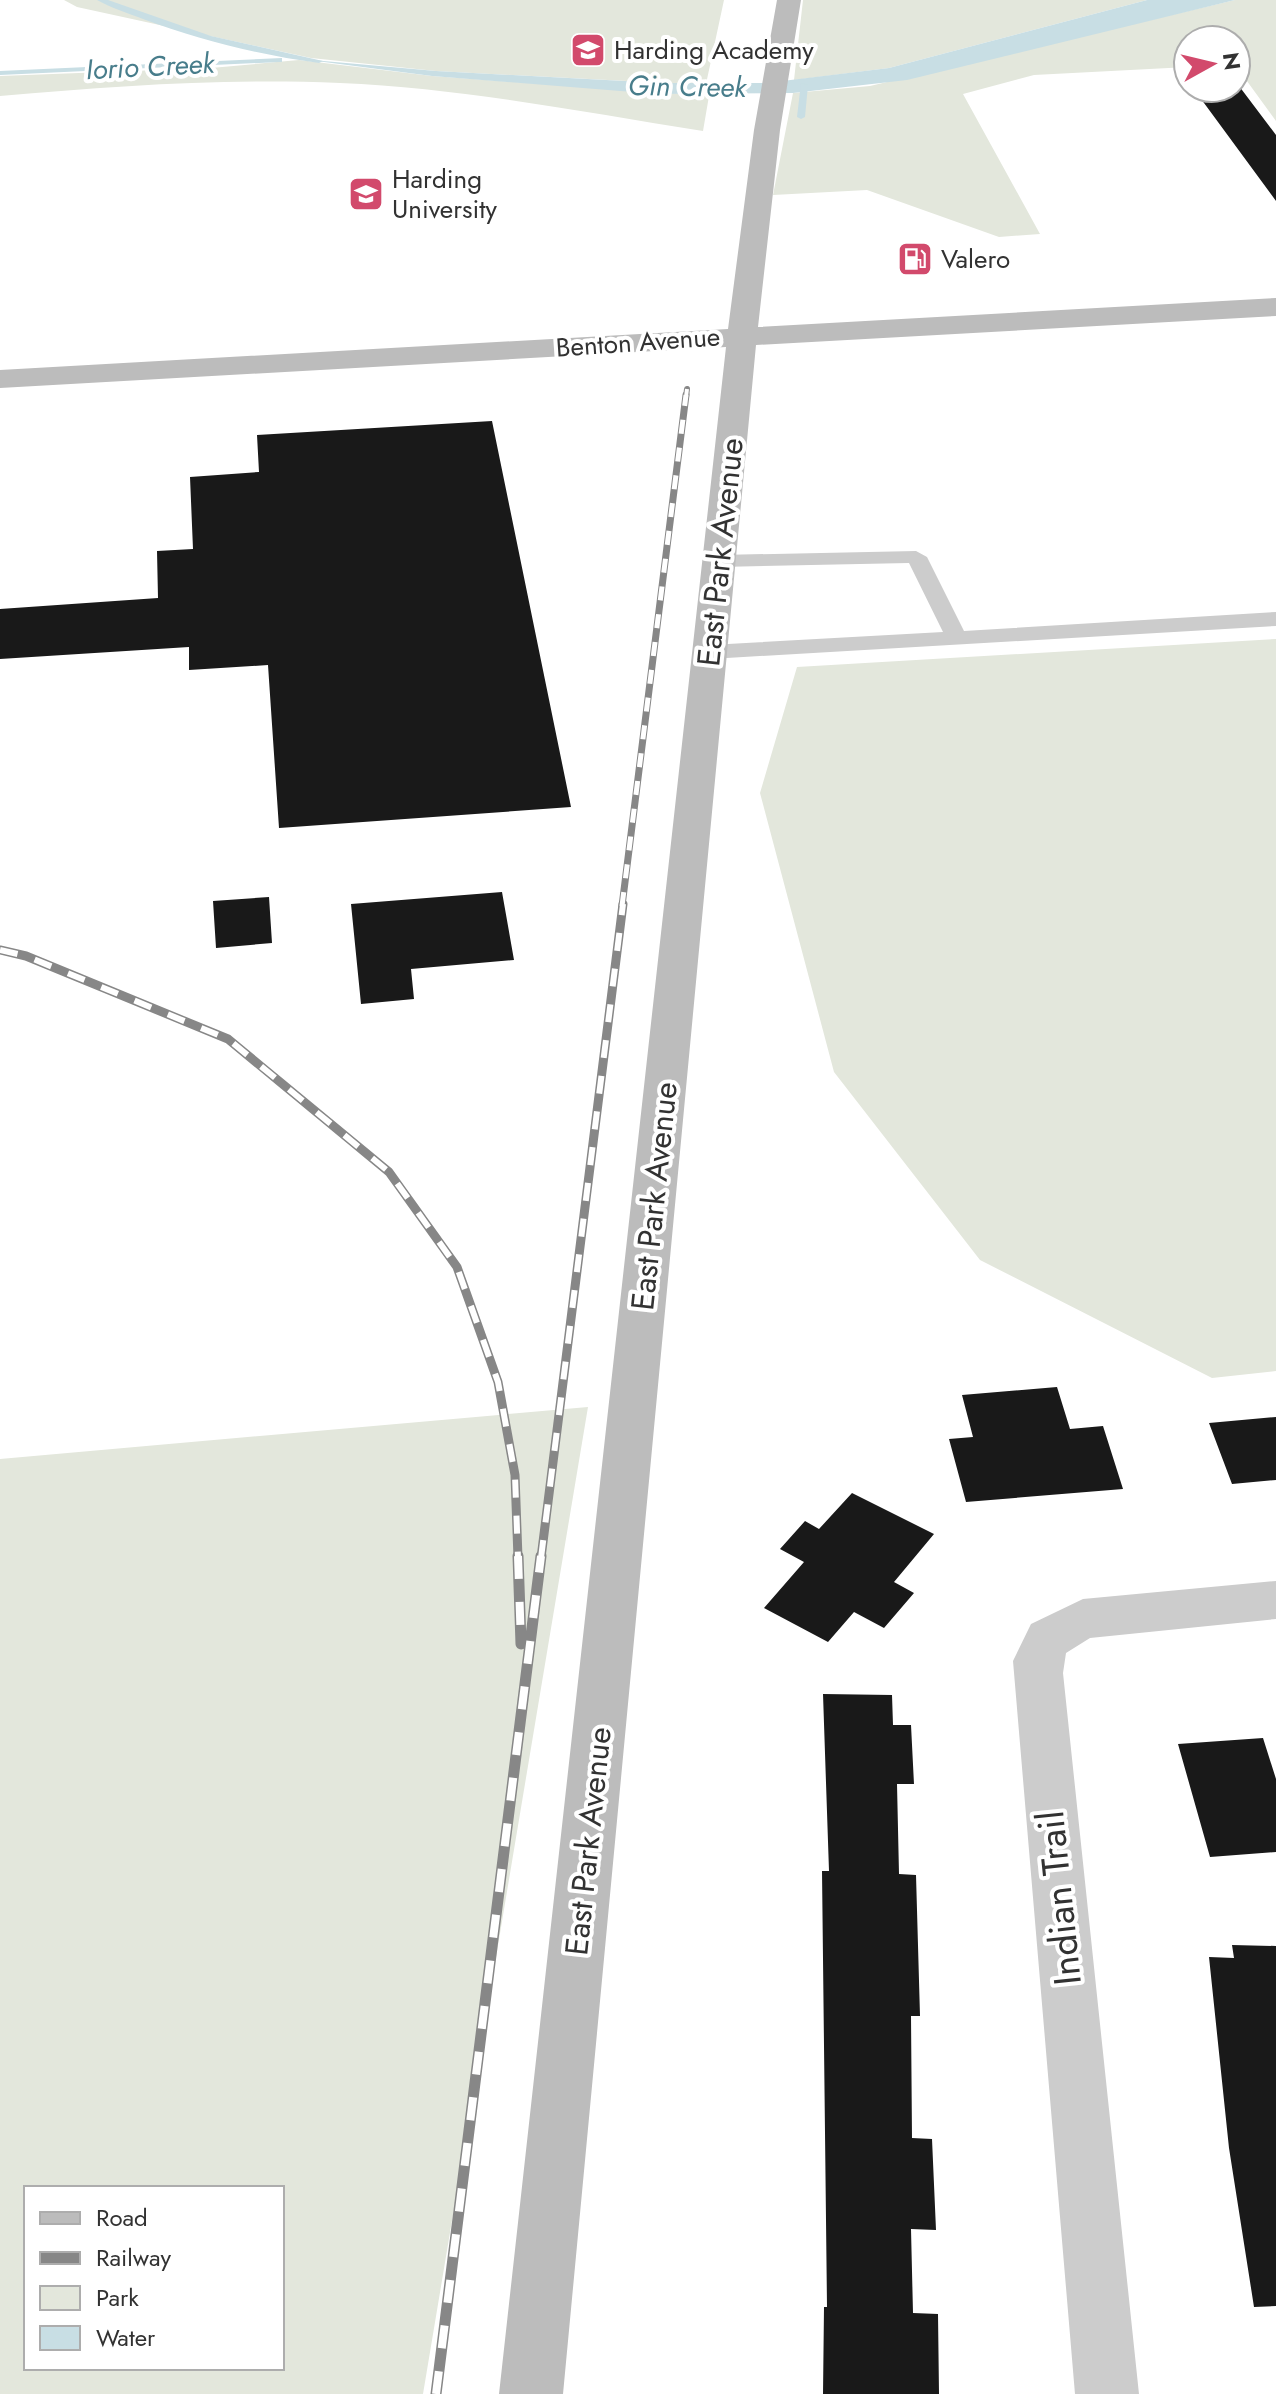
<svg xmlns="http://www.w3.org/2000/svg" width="1276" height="2394" font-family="Jost,sans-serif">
	<rect width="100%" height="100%" fill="#fff"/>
	<path fill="#e3e7dc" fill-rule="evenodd" d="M64,0h660l-18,84h-22l-248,-13 -125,-13 -234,-51z
		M803,0h344l-258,68 -95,12z
		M1235,0h41v121l-40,-55v-26h-48v27l-154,8 -71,19 77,140 -41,3 -132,-47 -94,5 20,-102 77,-7z
		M299,60l133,16 277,20 -6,35c-120,-19 -242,-43 -363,-48 -114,-5 -226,3 -340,13v-20l211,-8z
		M1276,639v732l-64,7 -232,-118 -146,-188 -74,-279 37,-126z
		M588,1407l-165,987h-423v-935zM26,2188h256v180h-256z"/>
	<path fill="#c8dee4" d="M1147,0h88l-328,80 -114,13 -135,1 -226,-18 -131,-17 135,12 226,12h104l123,-15z"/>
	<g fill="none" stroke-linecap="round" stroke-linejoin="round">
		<path fill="#c8dee4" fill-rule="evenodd" d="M97,0h11l103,36 112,25 -4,2c-60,-8 -119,-23 -176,-44 -15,-6 -32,-11 -46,-19z
			M282,58v4h-3l-279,13v-4z
			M801,83l7,2 -3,32 -4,2 -4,-2z"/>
	</g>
	<path fill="#191919" d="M1236,82l40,53v66l-83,-113h43z
		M492,421l79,386 -292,21 -11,-163 -79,5v-23l-189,12v-50l158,-11 -1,-47 36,-2 -3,-72 69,-5 -2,-37z
		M502,892l12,68 -103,9 3,30 -53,5 -10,-100z
		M269,897l3,46 -56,5 -3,-47z
		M1057,1387l13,42 33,-3 20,63 -157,13 -17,-63 24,-2 -11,-42z
		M1276,1417v63l-44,4 -23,-61z
		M852,1493l82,41 -40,48 20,11 -30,35 -30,-16 -26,30 -64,-34 40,-46 -24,-13 25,-28 14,8z
		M823,1694l69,1 1,30h18l3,59h-17l2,90 17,1 4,141h-9l1,122 20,1 4,91 -25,-1 2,84 25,1 1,80h-116l1,-87h3l-5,-436h7z
		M1263,1738l13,41v73l-66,5 -32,-113z
		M1232,1945l44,1v360l-22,1 -25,-159 -20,-191 25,1z"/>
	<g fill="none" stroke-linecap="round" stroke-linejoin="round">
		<path fill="#ccc" fill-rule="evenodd" d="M916,551l11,6 37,74 312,-19v14l-566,33 -11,-7 11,-7 233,-13 -34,-69 -190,4 -11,-6 11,-6z"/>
		<path fill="#ccc" fill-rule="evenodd" d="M1276,1581v38l-186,19 -24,15 -3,20 76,721h-64l-62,-733 18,-37 52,-25z"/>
		<path fill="#bcbcbc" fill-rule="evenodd" d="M777,0h24l-21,130 -22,197 518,-29v18l-520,29 -193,2049h-64l227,-2047 -726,41v-18l728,-41 26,-199z"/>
		<g stroke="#878787" stroke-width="6">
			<path id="rail-far3" d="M686,397l1,-8"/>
		</g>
		<g stroke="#878787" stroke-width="7">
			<path id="rail-far2" d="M622,906l64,-511"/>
		</g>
		<g stroke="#878787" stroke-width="9">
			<path id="rail-far1" d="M0,950l26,6 202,83 161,133 68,95 41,115 17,93 3,83
				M541,1558l82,-654"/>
		</g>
		<g stroke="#878787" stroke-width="11">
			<path id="rail" d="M518,1556l3,88
				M436,2394l105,-838"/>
		</g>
		<use href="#rail-far3" stroke="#fff" stroke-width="4" stroke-dasharray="11" stroke-linecap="butt"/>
		<use href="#rail-far2" stroke="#fff" stroke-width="5" stroke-dasharray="14" stroke-linecap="butt"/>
		<use href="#rail-far1" stroke="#fff" stroke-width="6" stroke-dasharray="18" stroke-linecap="butt"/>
		<use href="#rail" stroke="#fff" stroke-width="8" stroke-dasharray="23" stroke-linecap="butt"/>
	</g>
	<defs>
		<g id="school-square" transform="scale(1.8)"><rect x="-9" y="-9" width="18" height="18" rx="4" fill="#d24a6c" stroke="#fff"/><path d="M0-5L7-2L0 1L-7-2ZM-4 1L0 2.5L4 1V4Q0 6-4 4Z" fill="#fff"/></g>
		<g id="university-square" transform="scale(1.8)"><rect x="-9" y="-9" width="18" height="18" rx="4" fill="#d24a6c" stroke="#fff"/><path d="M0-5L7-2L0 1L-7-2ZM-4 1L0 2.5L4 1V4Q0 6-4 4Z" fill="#fff"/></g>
		<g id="fuel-square" transform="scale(1.8)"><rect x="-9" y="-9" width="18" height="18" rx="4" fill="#d24a6c" stroke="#fff"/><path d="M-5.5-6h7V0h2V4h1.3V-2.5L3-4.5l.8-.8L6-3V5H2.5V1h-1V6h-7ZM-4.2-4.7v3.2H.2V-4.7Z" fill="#fff"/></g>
	</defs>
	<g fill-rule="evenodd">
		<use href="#school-square" x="588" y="50"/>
		<use href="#university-square" x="366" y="194"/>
		<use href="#fuel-square" x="915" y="259"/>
	</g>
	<g text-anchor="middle" stroke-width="8" stroke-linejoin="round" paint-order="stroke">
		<g font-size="26" fill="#323232" stroke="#fff" text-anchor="start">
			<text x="614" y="59">Harding Academy</text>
			<text x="392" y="188">Harding<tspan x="392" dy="30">University</tspan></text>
			<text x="941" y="268">Valero</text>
		</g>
		<g font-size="26" fill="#323232" stroke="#fff">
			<text transform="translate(638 342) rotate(-4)" y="9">Benton Avenue</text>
		</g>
		<g font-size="28" font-style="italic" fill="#487d8b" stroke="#fff">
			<text transform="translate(150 66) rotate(-3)" y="10">Iorio Creek</text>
			<text transform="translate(687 86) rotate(1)" y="10">Gin Creek</text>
		</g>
		<g font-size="32" fill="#323232" stroke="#fff">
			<text transform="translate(720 552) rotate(-84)" y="11">East Park Avenue</text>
			<text transform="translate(654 1196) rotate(-84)" y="11">East Park Avenue</text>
			<text transform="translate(588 1841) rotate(-84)" y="11">East Park Avenue</text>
		</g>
		<g font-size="38" fill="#323232" stroke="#fff">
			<text transform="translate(1059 1898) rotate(-96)" y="13">Indian Trail</text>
		</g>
	</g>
	<rect x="24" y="2186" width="260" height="184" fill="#ffffff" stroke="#adadad" stroke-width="2"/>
	<rect x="40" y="2212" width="40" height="12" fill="#bcbcbc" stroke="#adadad" stroke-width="2"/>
	<text x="96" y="2226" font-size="24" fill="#323232">Road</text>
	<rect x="40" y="2252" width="40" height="12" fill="#878787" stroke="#adadad" stroke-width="2"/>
	<text x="96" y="2266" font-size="24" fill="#323232">Railway</text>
	<rect x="40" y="2286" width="40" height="24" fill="#e3e7dc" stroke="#adadad" stroke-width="2"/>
	<text x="96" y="2306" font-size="24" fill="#323232">Park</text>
	<rect x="40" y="2326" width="40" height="24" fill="#c8dee4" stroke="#adadad" stroke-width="2"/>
	<text x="96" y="2346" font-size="24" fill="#323232">Water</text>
	<g transform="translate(1212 64) rotate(82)"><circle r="38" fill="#ffffff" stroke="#adadad" stroke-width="2"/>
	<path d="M0-6L14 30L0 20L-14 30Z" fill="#d24a6c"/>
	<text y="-12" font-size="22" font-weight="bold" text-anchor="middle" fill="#323232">N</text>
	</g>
</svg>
